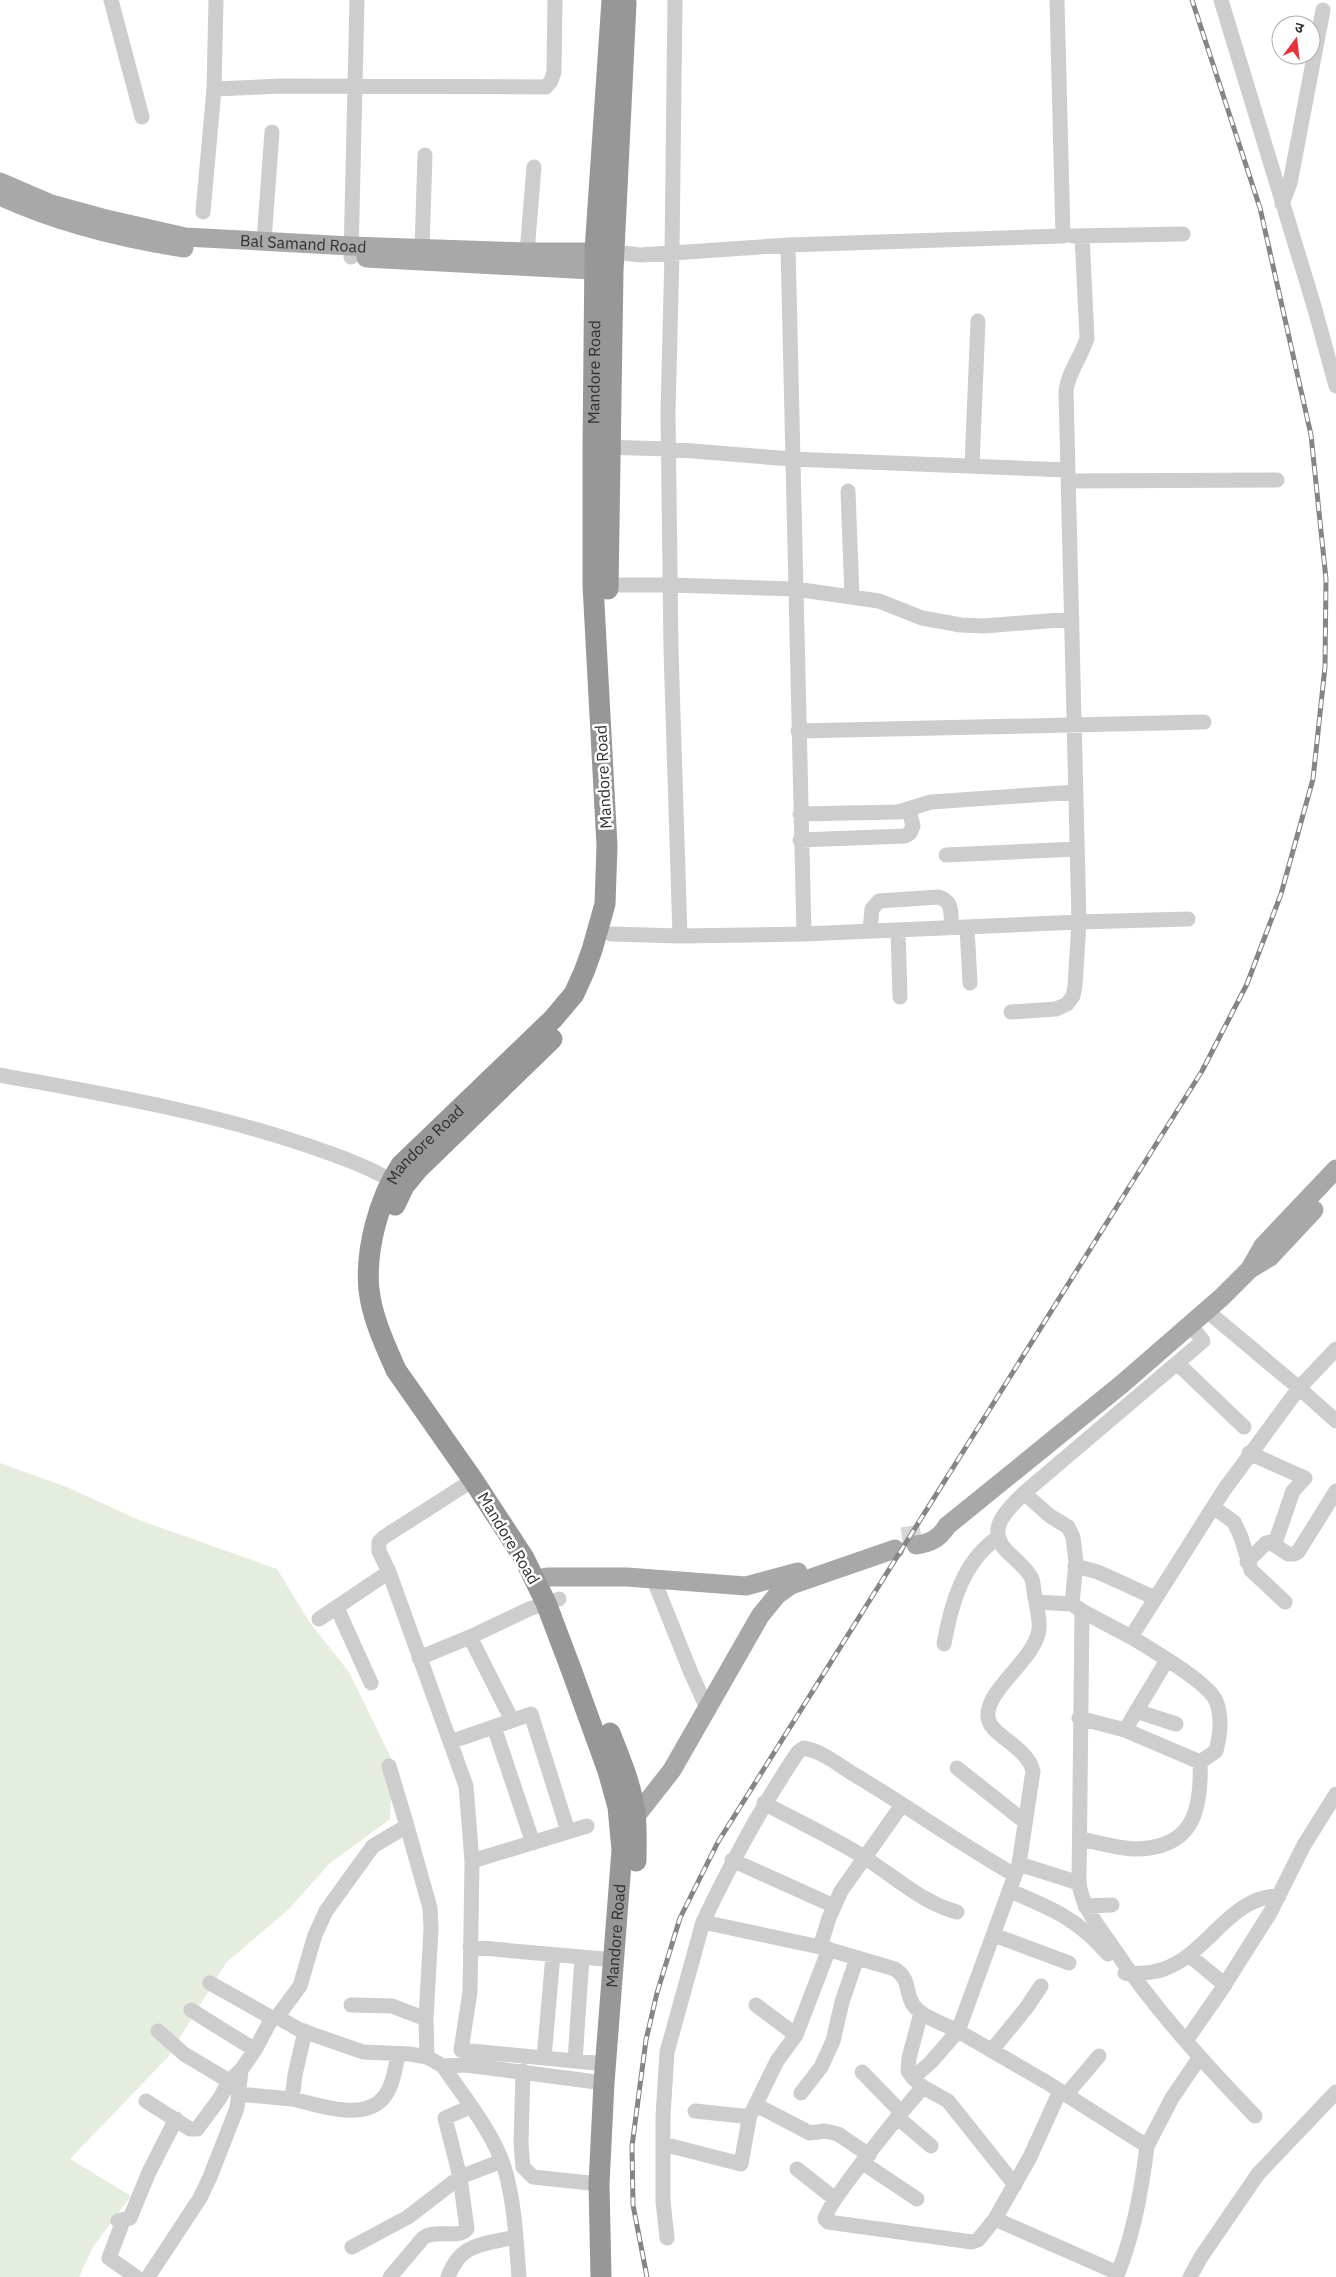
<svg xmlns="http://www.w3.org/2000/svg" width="1336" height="2277" font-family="'IBM Plex Sans','Noto Sans Devanagari',sans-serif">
	<rect width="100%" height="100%" fill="#fff"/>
	<path fill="#e5edde" d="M0,1463l67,24 72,33 138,49 33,54 39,49 44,90 -3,57 -61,45 -40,45 -63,54 -58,94 -98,102 61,37 -38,51 -14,30h-79z"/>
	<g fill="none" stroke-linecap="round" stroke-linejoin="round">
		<path stroke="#d6d6d6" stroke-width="19" stroke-dasharray="19 9" stroke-linecap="butt" d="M902,1537l20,-3"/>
		<path stroke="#cdcdcd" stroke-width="15" d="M111,0l31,117
			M1221,0l93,306 22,80
			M214,89l68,-3 264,1 5,-6 3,-9 1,-72
			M1282,204l8,-21 33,-173
			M203,212l11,-123 2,-89
			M1072,236l111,-2
			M264,241l8,-109
			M788,245l16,689 275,-12 -13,-531c2,-19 16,-35 21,-53l-5,-102
			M422,248l3,-93
			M527,252l7,-85
			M615,252l25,3 32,-2 3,-253
			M351,257l6,-257
			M602,447l66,2 123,10 276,11
			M972,466l6,-145
			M1068,481l209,-1
			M848,491l4,106
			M600,585h70l125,4 84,12 43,17 39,7 23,1 88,-7
			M798,731l406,-9
			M800,814l98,-2 33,-10 145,-10
			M800,840l105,-4 5,-3 3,-7 -4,-16
			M946,855l131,-6
			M967,927l3,56
			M898,930l2,67
			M870,931l2,-22 7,-8 59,-4c16,4 12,16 14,30
			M611,934l69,2
			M804,934l-124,2 -9,-286 -3,-237 4,-160 116,-8 275,-9 -6,-236
			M1011,1012l45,-3 11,-5 6,-8 2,-10 4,-64 109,-3
			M0,1075c102,19 205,36 303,69 32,11 59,20 88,36
			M1207,1311l92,77 -75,102 -93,147 -49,-26 -3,272c3,24 18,41 31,60 42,63 93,119 145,173
			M1336,1349l-37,39 37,33
			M1177,1363l67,64
			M1249,1453l56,25 -12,13 -18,52
			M473,1480l-89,57 -5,5v9l10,21 77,214 6,75 115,-35
			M1024,1493l26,23 18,11 5,10 3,25 -4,42
			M1213,1507l21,15 7,15 10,33 34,32
			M1247,1562l19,-19 4,-1 18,12h6l4,-2 38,-61
			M1075,1566l23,6 57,26
			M653,1578l38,95 16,35
			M1036,1602c-2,-7 -2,-16 -4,-23 -4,-9 -13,-16 -20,-23 -29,-24 -8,-43 12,-63l179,-152 -12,-15
			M337,1608l34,75
			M1082,1611l-10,-7 -36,-2c1,8 4,19 3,27 -3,30 -54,61 -51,88 1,18 39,29 45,54l-14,93 -61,167 88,51 101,64 25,-48 28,-41
			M319,1619l70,-47
			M944,1644c7,-40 19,-82 53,-106
			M419,1658l51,-21
			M1136,1711l40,13
			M1079,1718l46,12 75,32 16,-11c4,-15 6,-35 0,-50 -8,-19 -66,-52 -85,-64
			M512,1720l-42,-83 59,-28 30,-10
			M494,1727l39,116
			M1125,1730l42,-70
			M450,1742l81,-28 37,117
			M957,1768l68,54
			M764,1803c33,18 66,33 98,53 31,19 60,47 95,56
			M1080,1839c17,3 36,9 54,10 58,0 68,-37 66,-87
			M732,1860l102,46
			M472,1861l-2,131 -9,58 145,14
			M1019,1864l60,19
			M1010,1891c41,17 68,28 98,63
			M1085,1906l27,-1
			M703,1922c28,-59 58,-115 95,-170l6,-4c18,3 36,18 51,27 54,32 105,69 160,100
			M994,1935l75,28
			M470,1947l145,13
			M820,1947l9,-29 12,-27 61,-86
			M1190,1956l35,29
			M1125,1973c4,2 12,0 18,0 60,-2 80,-77 136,-77
			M210,1983l62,35
			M351,2005l41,1 34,13 5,-90 -1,-21 -23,-82
			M756,2005l40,30
			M191,2010l64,40
			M921,2013l-12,45 -1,13 5,7 10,9 25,14 67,84
			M277,2017l23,-31 15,-51 11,-24 47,-65 34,-20 -18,-60
			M426,2019l1,38
			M158,2031l26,23 45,27 10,13 53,5
			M305,2031l-10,44 -3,24c28,6 78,26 96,-8 6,-11 8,-25 10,-37
			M1186,2041l34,-49 50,-79 34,-68 32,-51
			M992,2050l35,-43 14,-21
			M544,2058l9,-103
			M575,2061l7,-104
			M443,2066c20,30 50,66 61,101 11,35 12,74 15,110
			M523,2071l-2,73 2,23 10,10 66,7
			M862,2072l39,40
			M923,2087c-15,17 -97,117 -98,132l3,3 144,20 6,-2 17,-21
			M1060,2091l-30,66 -35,62 123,54c16,-40 24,-85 29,-127
			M801,2093l20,-26 12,-26 9,-39 15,-44
			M1066,2095l33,-39
			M146,2101l44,28h7l23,-31 9,-17 12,-11 14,-20 17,-32 5,-1 23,13 63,22 47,2 17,3 16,9 24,-1 137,18
			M756,2105l54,28 15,-2 13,3 31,21
			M695,2111l47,5h6l4,-4 25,-51 19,-26 33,-86
			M897,2117l34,29
			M663,2144l78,20 9,-50
			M863,2163l54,36
			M797,2169l38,30
			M118,2221l12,-3 19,-46 27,-53
			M123,2221l-14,37 27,19
			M667,2238l-4,-37v-85l4,-64 36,-130 117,25 75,22c17,12 9,23 19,37 9,12 31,18 44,25l-27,31 -18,16
			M352,2247l56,-30 52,-40 42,-16
			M148,2277l52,-79 10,-21 27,-69 4,-38
			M390,2277l33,-39c14,-10 34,2 44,-9l-7,-52 -15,-59 25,-11
			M448,2277c13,-35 35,-32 67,-40
			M1190,2277l11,-20 57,-83 78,-82"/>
		<g stroke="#a8a8a8" stroke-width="19">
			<path id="s1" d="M0,182l51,22 51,14 83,19 166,9 176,6h83"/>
			<path d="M0,196c58,27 120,42 184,52"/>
			<path d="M366,258l244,13"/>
			<path d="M1250,1269l20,-12 44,-47"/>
			<path d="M916,1545c14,-2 23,-6 31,-19l175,-142 100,-87 28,-28 13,-23 73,-77"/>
			<path d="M535,1580l12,-3h80l119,9 52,-14"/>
			<path d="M636,1816l36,-46 88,-154 17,-21 14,-10 104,-36"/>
		</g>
		<g stroke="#979797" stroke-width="21">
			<path d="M608,589l5,-318 13,-268"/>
			<path d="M395,1205l9,-19 14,-17 134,-130"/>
			<path d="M610,1733c10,26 22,53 25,81 2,15 1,32 1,47"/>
			<path id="s2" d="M601,2277l-2,-93 5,-101 18,-233 -4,-43 -10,-36 -37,-102 -25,-66 -22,-45 -51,-78 -77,-110c-11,-25 -24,-53 -27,-80 -4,-40 10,-92 32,-125l152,-146 21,-25 10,-22 8,-22 13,-46 2,-58 -14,-261v-138l2,-196 17,-251"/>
		</g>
		<g stroke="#858585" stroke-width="5">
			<path id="rail" d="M647,2277l-14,-72 -1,-59 14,-106 11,-47 23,-75 38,-76 484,-771 45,-87 34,-90 32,-115 12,-112 1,-88 -15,-144 -51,-227 -68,-208"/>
		</g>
		<use href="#rail" stroke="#fff" stroke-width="3" stroke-dasharray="9" stroke-linecap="butt"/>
	</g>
	<g text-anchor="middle" stroke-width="5" stroke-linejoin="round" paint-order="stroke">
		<g font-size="16" fill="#303030" stroke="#fff">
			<text dy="6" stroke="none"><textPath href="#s1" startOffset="312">Bal Samand Road</textPath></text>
			<text dy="6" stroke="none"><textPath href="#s2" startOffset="2052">Mandore Road</textPath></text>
			<text transform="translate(603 777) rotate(-93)" y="6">Mandore Road</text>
			<text dy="6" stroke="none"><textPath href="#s2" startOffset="1212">Mandore Road</textPath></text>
			<text transform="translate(509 1538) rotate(59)" y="6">Mandore Road</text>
			<text dy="6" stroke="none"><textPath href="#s2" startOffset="342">Mandore Road</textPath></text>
		</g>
	</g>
	<g transform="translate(1296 40) rotate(15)"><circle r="24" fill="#ffffff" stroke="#acacac"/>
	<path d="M0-4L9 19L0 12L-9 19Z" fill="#e3363c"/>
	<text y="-8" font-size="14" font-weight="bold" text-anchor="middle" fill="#303030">उ</text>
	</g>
</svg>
